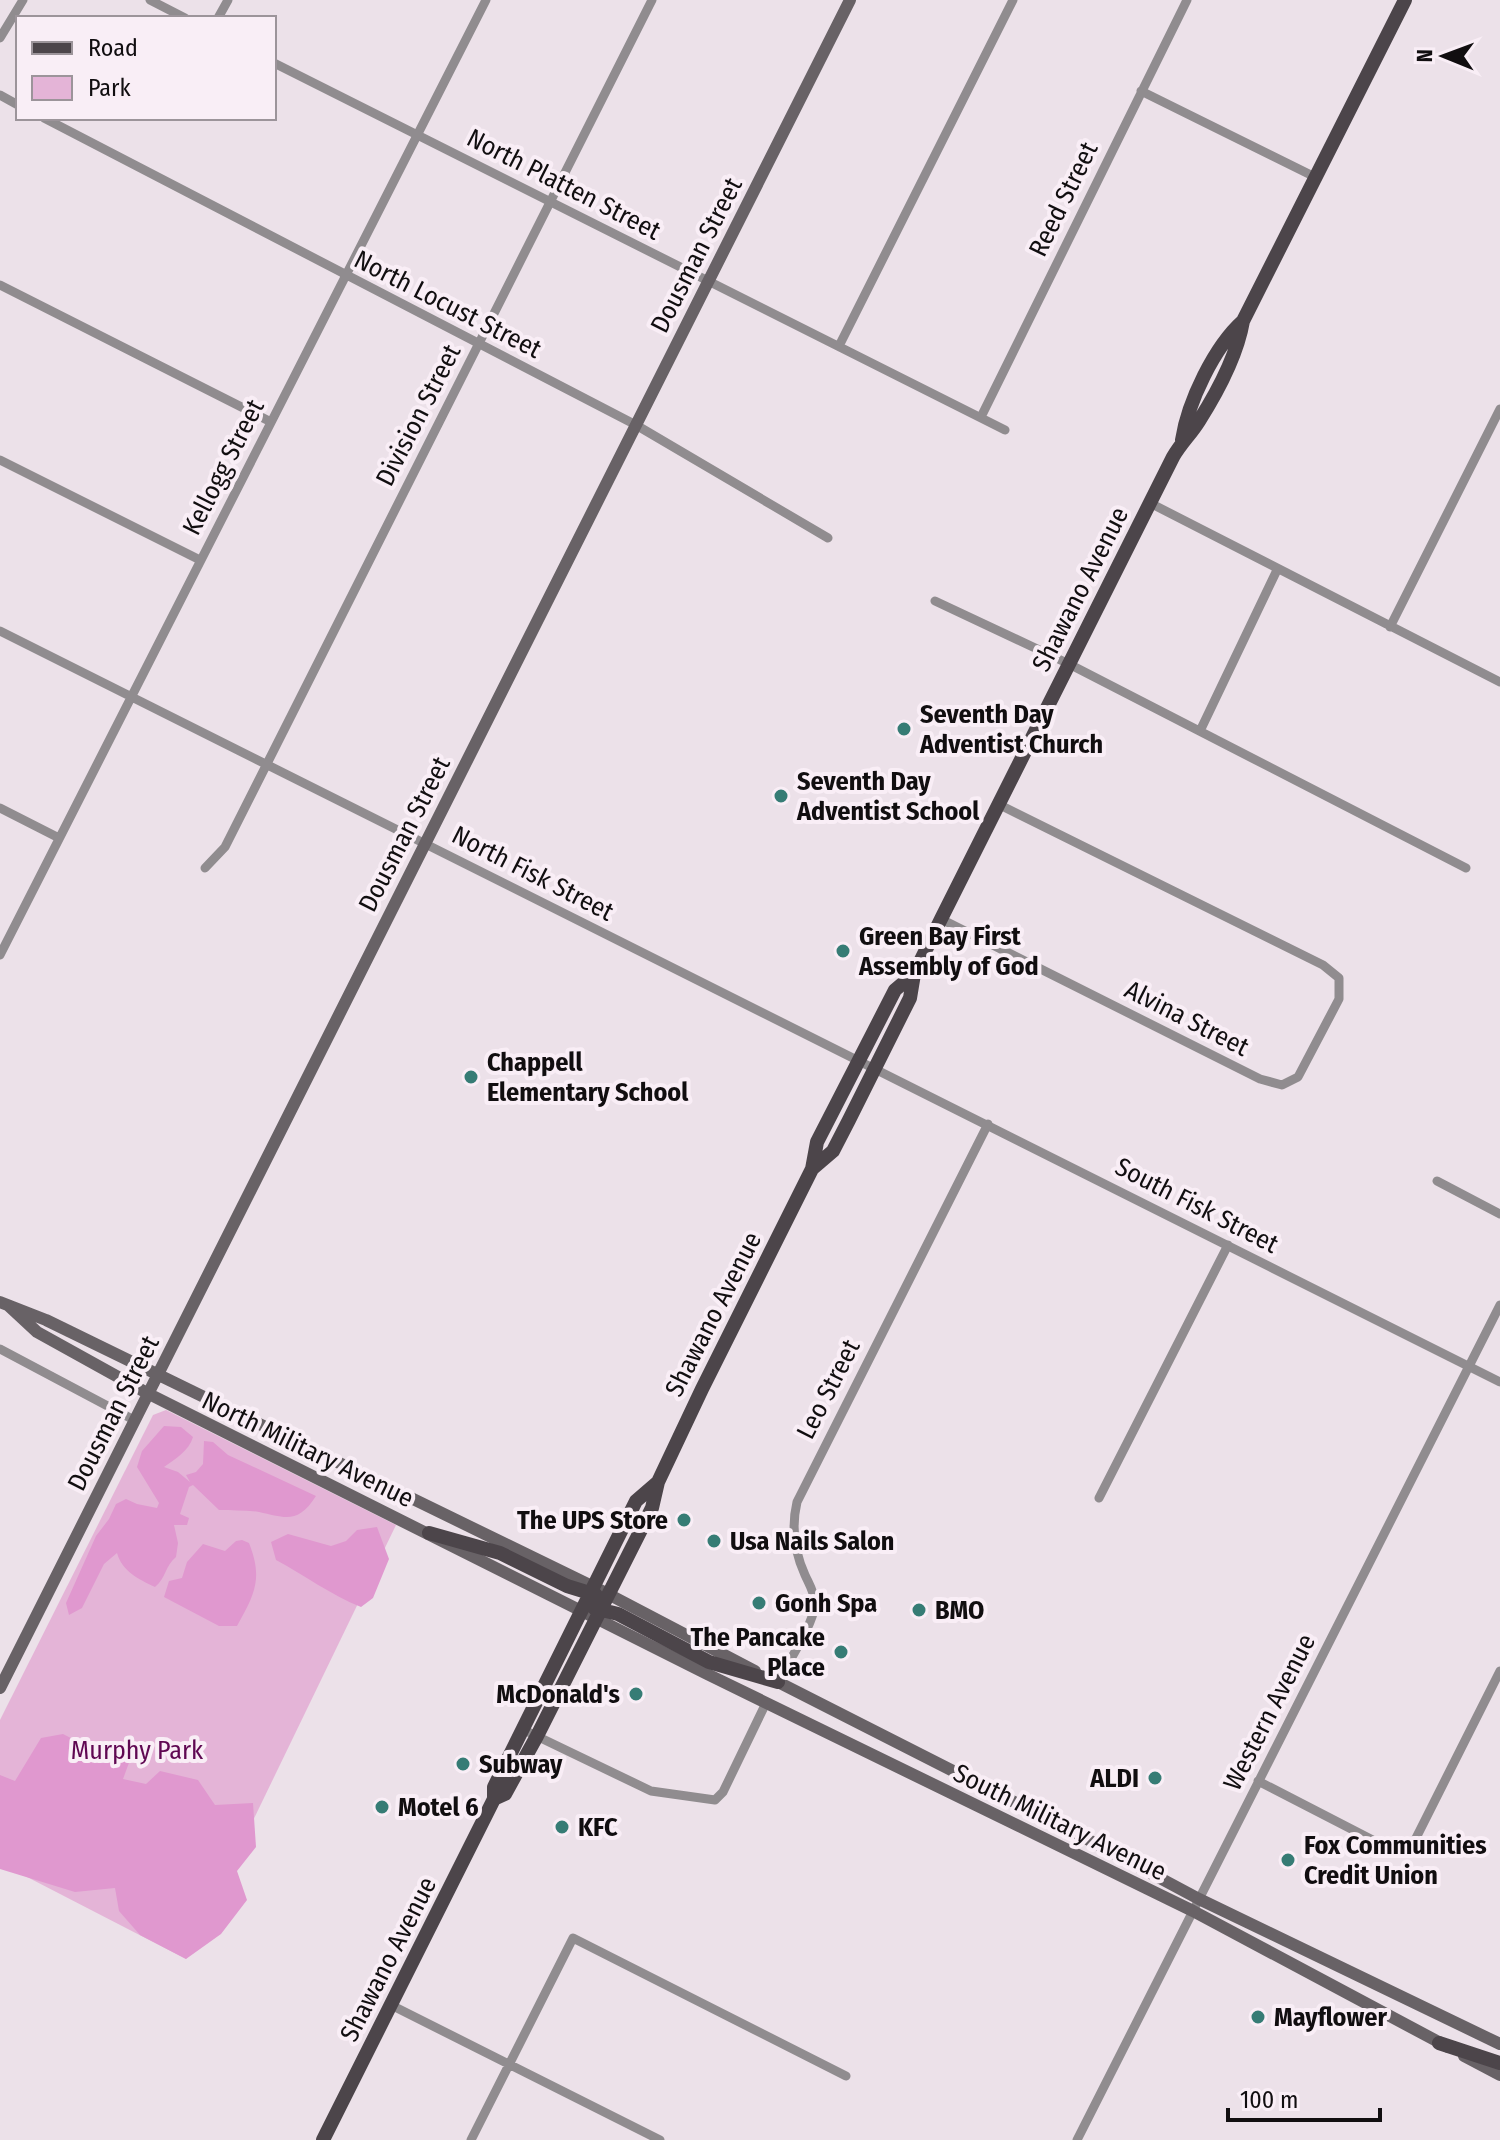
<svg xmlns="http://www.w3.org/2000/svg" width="1500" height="2140" font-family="'Fira Sans Condensed',sans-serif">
	<rect width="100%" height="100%" fill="#ece1e9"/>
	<path fill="#e4b4d7" d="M166,1410l230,115 -210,434 -186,-96v-143l153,-305z"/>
	<path fill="#e098cf" d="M164,1426l17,1 12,10c-4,14 -18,22 -29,30l14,5 12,10 -4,-7 10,-3 7,-8 1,-23 9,1 15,13 88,41c-18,28 -30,22 -57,16 -13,-2 -27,-1 -40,-2l-26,-25 -4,2 -9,27 9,4 -2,7h-13l4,18 -2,14c-11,9 -10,21 -21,30 -17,-8 -33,-16 -38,-34l-13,11 -22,44 -13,7 -3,-12 30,-67 13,-17 7,-15 10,-5 11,5 20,4 2,-5 -22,-36 5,-16z
		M377,1527l12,32 -16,39 -12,9c-30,-12 -57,-32 -85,-47l-5,-18 17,-8 43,12 15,-5 11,-11z
		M242,1540l7,3c14,35 6,51 -12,83h-18l-55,-29 5,-16 13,-3 5,-16 16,-18 22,7 11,-10z
		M63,1734l39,20 28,6 -7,19 23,5 14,-13 38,9 17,25 38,-2 3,44 -19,24 10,29 -26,34 -35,25 -46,-24 -21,-24 -4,-23 -40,4 -75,-23v-94l15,6 26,-43z"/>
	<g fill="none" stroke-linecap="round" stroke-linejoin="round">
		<path stroke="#908c8f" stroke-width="9" d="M150,0l35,18
			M218,18l10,-18
			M0,38l23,-38
			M274,63l731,367
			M1141,91l174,86
			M0,95l18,10
			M44,118l592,307 192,113
			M0,285l271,137
			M839,346l174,-346
			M981,417l206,-417
			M0,460l200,100
			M1150,503l350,179
			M935,601l134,63 397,204
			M1390,627l110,-218
			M0,631l1500,751
			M1200,731l77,-161
			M0,808l59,30
			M205,868l20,-21 427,-847
			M941,919l319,160 22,6 16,-8 41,-78v-21l-16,-13 -325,-161
			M0,955l486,-955
			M1437,1181l63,33
			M0,1349l134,71
			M1099,1498l129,-253
			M778,1682c10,-20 35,-56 37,-78 0,-11 -6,-20 -10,-29 -11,-24 -14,-47 -8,-73l191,-378
			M522,1729l129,62 64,9 8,-8 43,-89
			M1258,1781l134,69 11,1 10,-7 87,-173
			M391,2005l269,135
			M471,2140l102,-202 273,138
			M1077,2140l423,-835"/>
		<path stroke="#686266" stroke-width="12" d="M0,1302l46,18 562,274 147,77
			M9,1306l28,26 110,61 560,281 486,237 255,136
			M772,1679l313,159 114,61 301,145
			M0,1688l850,-1688
			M1464,2056l36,19"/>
		<path stroke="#4c454a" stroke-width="14" d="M1182,440c6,-38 32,-93 61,-119
			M812,1169l21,-18 16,-31 61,-122 4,-24 27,-55 232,-462c8,-14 18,-23 26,-36 19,-30 38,-65 44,-100l162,-321
			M429,1533l71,20 67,33 29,9
			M594,1608l24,6 91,48 69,20
			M494,1799l11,-5 32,-58 115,-228 6,-26 44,-93 110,-220 5,-27 78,-152 19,-16
			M1439,2043l61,20
			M323,2140l171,-341v-12l142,-286 22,-19"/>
	</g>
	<g fill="#367c75" stroke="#f9eef6" stroke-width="3">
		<circle cx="904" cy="729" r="8"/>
		<circle cx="781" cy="796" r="8"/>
		<circle cx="843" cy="951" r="8"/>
		<circle cx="471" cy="1077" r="8"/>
		<circle cx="684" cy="1520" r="8"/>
		<circle cx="714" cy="1541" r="8"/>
		<circle cx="759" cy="1603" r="8"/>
		<circle cx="919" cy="1610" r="8"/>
		<circle cx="841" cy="1652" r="8"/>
		<circle cx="636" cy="1694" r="8"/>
		<circle cx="463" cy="1764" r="8"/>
		<circle cx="1155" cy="1778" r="8"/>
		<circle cx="382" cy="1807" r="8"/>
		<circle cx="562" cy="1827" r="8"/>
		<circle cx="1288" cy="1860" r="8"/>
		<circle cx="1258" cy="2017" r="8"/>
	</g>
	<g text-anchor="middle" stroke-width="8" stroke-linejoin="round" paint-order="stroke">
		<g font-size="26" fill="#110e10" stroke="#f9eef6">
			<text transform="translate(564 184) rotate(27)" y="9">North Platten Street</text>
			<text transform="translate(1063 199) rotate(-64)" y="9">Reed Street</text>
			<text transform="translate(696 255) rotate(-63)" y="9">Dousman Street</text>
			<text transform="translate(448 304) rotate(27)" y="9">North Locust Street</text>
			<text transform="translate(418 415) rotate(-63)" y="9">Division Street</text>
			<text transform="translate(223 467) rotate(-63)" y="9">Kellogg Street</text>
			<text transform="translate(1080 589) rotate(-63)" y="9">Shawano Avenue</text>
			<text transform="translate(404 834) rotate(-63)" y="9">Dousman Street</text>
			<text transform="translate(533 873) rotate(27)" y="9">North Fisk Street</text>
			<text transform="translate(1187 1018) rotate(27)" y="9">Alvina Street</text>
			<text transform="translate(1197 1205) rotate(27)" y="9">South Fisk Street</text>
			<text transform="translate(713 1314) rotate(-63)" y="9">Shawano Avenue</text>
			<text transform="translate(828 1389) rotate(-63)" y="9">Leo Street</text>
			<text transform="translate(113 1413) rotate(-63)" y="9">Dousman Street</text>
			<text transform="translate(308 1449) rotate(26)" y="9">North Military Avenue</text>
			<text transform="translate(1269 1712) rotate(-63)" y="9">Western Avenue</text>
			<text transform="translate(1060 1822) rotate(26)" y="9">South Military Avenue</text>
			<text transform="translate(388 1959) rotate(-63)" y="9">Shawano Avenue</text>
		</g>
		<g font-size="26" font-weight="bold" fill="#110e10" stroke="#f9eef6" text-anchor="start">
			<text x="920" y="723">Seventh Day<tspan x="920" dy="30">Adventist Church</tspan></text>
			<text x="797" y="790">Seventh Day<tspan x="797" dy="30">Adventist School</tspan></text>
			<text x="859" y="945">Green Bay First<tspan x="859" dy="30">Assembly of God</tspan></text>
			<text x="487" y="1071">Chappell<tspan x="487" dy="30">Elementary School</tspan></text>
			<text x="668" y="1529" text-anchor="end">The UPS Store</text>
			<text x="730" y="1550">Usa Nails Salon</text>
			<text x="775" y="1612">Gonh Spa</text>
			<text x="935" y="1619">BMO</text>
			<text x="825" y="1646" text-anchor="end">The Pancake<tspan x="825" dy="30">Place</tspan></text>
			<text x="620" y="1703" text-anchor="end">McDonald's</text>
			<text x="479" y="1773">Subway</text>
			<text x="1139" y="1787" text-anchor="end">ALDI</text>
			<text x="398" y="1816">Motel 6</text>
			<text x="578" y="1836">KFC</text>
			<text x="1304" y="1854">Fox Communities<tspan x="1304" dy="30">Credit Union</tspan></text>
			<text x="1274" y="2026">Mayflower</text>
		</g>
		<g font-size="26" fill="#5f0852" stroke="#f9eef6">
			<text x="137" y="1759">Murphy Park</text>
		</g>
	</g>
	<rect x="16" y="16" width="260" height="104" fill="#f9eef6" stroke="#9c949a" stroke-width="2"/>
	<rect x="32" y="42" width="40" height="12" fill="#4c454a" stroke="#9c949a" stroke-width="2"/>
	<text x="88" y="56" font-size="24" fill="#110e10">Road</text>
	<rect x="32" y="76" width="40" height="24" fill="#e4b4d7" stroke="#9c949a" stroke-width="2"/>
	<text x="88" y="96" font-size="24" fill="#110e10">Park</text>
	<g transform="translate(1444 56) rotate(271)" stroke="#f9eef6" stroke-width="6" paint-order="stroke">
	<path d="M0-6L14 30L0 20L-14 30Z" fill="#110e10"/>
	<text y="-12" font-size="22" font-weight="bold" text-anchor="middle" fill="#110e10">N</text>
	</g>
	<path d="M1228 2108v12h152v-12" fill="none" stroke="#110e10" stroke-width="4"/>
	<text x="1240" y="2108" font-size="24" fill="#110e10" stroke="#f9eef6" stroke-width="6" paint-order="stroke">100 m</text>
</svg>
